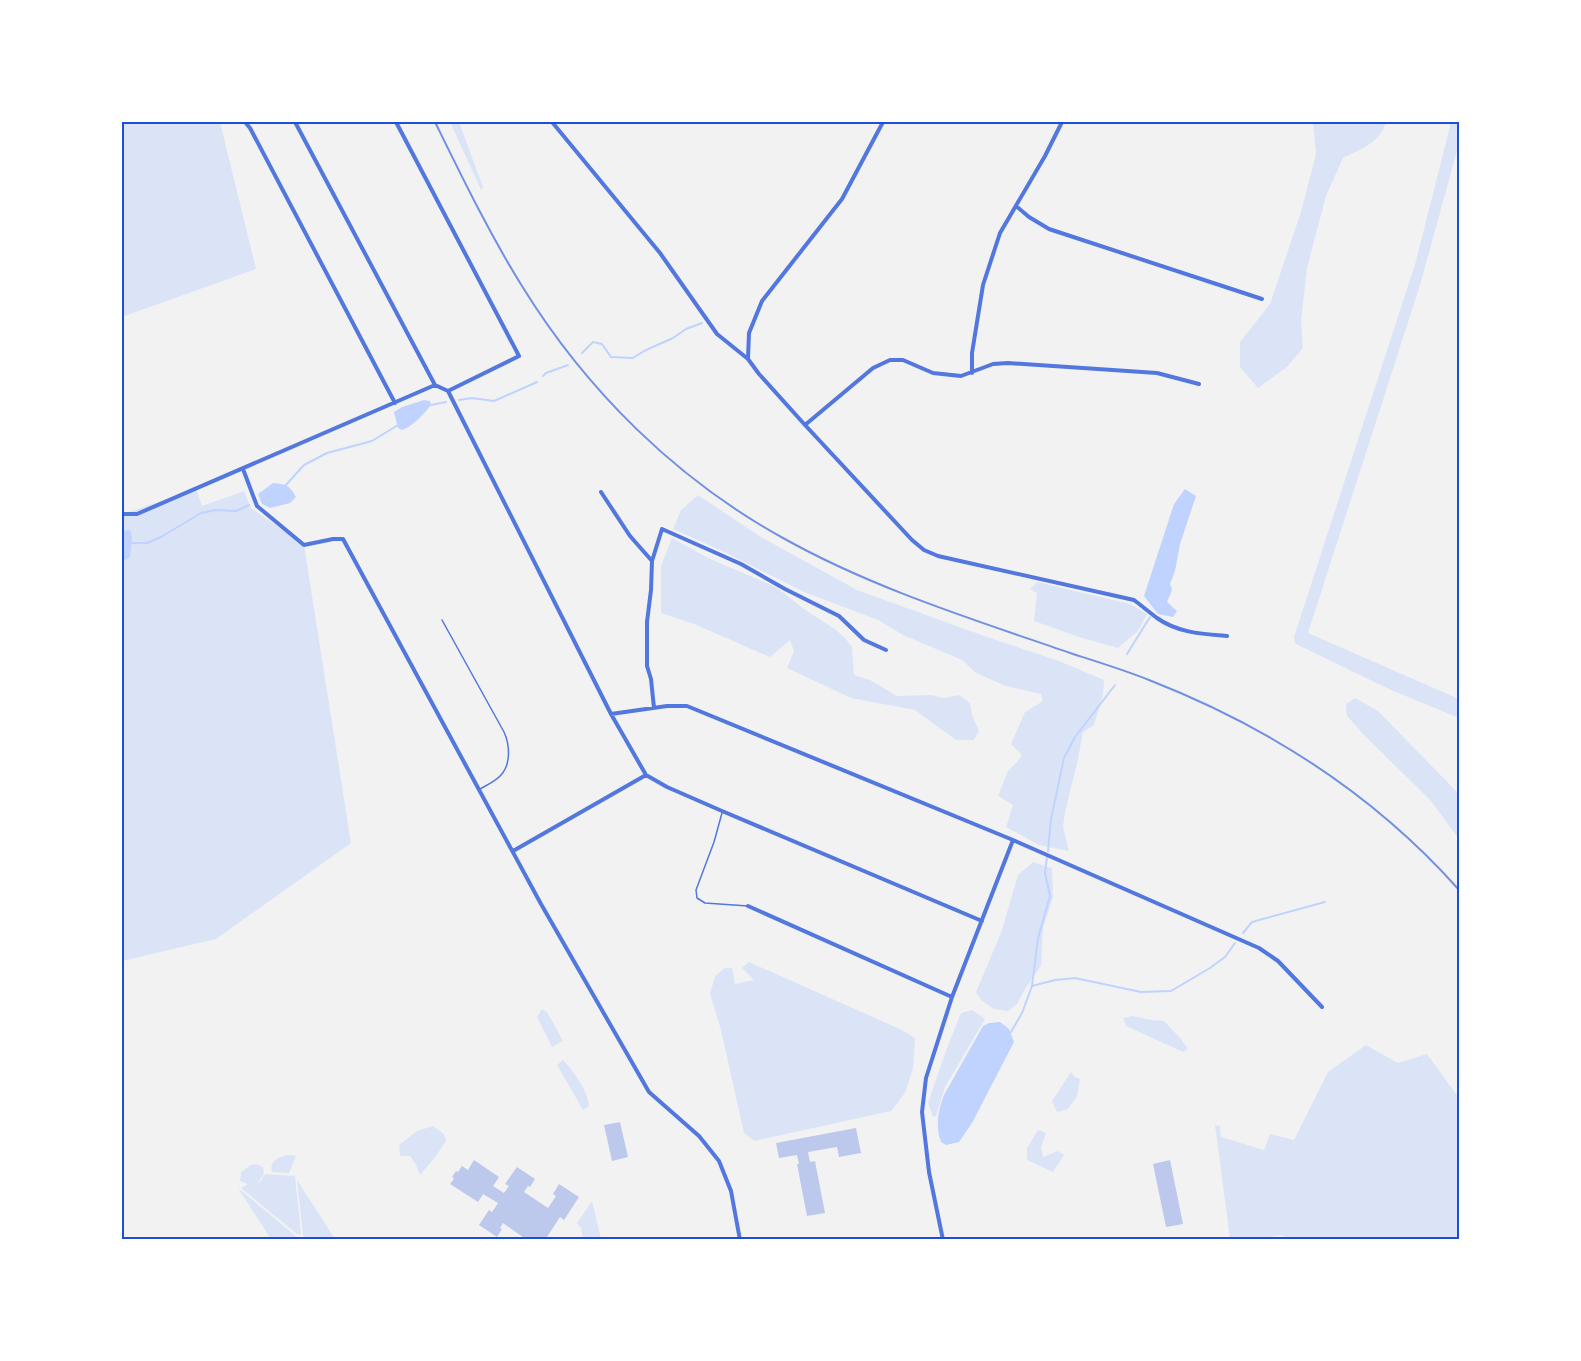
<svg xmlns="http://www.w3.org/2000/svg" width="1581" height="1361" font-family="'DejaVu Sans',sans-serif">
	<rect width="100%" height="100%" fill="#f2f2f2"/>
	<path fill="#dbe4f7" d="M122,122h98l36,147 -134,48z
		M450,122h9l24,65 -2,3z
		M1313,122h73c-6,21 -25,27 -43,36l-17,38 -19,72 -6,53 2,27 -16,19 -29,21 -18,-21v-25l30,-38 31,-92 15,-58z
		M1451,122h8v22l-39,141 -112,348 151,66v19l-68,-28 -91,-44 -5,-3 -1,-6 122,-376z
		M196,489l6,17 42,-15 7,17 53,37 47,298 -135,96 -94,22v-452l1,5z
		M698,495l63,42 96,53 130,47 72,24 45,19 -1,15 -9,30 -11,7 -5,27 -13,53 -2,15 6,24 -30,-6 -33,-18 7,-22 -15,-9 10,-25 9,-9 5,-7 -11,-11 14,-32 18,-11 -2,-7 -35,-8 -30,-13 -14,-13 -59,-25 -25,-15 -74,-28 -84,-42 -47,-21 8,-19z
		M672,538l36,20 68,29 28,22 32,21 9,8 7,9 2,28 16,5 27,16 35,-1 11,3 16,-3 11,8 2,12 7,16 -5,9h-18l-41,-30 -64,-12 -64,-30 7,-17 -4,-11 -20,17 -76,-33 -33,-11v-47z
		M1037,582l93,22 17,10 -9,17 -20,17 -39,-11 -45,-16 3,-28 -7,-4z
		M1355,698l23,13 81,83v45l-28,-38 -66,-65 -18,-20 -1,-12z
		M1033,862l19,6 1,29 -10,31 -2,38 -16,23 -8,15 -9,7 -14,-2 -13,-9 -5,-8 25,-59 17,-58z
		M749,962l153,68 13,8 -2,30 -8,25 -14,18 -137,30 -10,-8 -23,-103 -11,-36 5,-18 10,-8h7l3,16 19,-4 -12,-12z
		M542,1009l5,3 16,29 -11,6 -15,-30z
		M972,1010l13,9 -40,68 -9,29 -3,1 -5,-14 19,-55 14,-35z
		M1133,1016l18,4 13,1 17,18 7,10 -5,3 -57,-26 -3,-8z
		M1366,1045l32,18 29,-9 32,44v141l-167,1 -11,-5 -25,4h-26l-15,-114 5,1 1,11 43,13 6,-16 24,6 34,-68z
		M563,1060c10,10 25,31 26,46l-6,4 -26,-45z
		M1071,1072l4,5 5,2 -3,17 -9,13 -11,3 -5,-11z
		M433,1126l11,8 2,7 -10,15 -16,19 -4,-10 -6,-9h-10l-1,-11 18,-14z
		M1038,1130l8,3 -5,14 2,10 15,-6 6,4 -11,17 -26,-12v-12z
		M288,1155l8,1 -7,17 -17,-1c-3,-11 6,-15 16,-17z
		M256,1164l7,3 1,7 -6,9 2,-1 5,-8 30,2 6,58 -3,1 -57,-47 7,-4 -8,-3 1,-9 10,-7z
		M297,1180l38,59h-29l-3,-4z
		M238,1188l59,49v2h-26z
		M592,1201l9,38h-18l-2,-11 -4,-5z"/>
	<path fill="#bfd3fe" d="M424,400l6,1 1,4c-7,9 -18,21 -29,25l-4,-2 -4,-16 8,-5z
		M273,483c12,1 17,2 23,14l-6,6 -20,5 -8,-4 -4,-10z
		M1185,489l11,7 -16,48 -5,27 -5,13 2,6 -5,12 10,9 -4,6 -15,-3 -14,-18 30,-92z
		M130,530l2,7 -2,20 -8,5v-31z
		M1000,1022l9,7 5,13 -42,81 -13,19 -13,3 -5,-3c-6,-15 -3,-32 3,-47l39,-69 6,-3z"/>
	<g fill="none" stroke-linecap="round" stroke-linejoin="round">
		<path stroke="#bfd3fe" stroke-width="2" d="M582,353l11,-11 9,2 9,13 22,1 11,-7 29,-13 13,-9 16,-6
			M543,376l3,-3 22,-8
			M459,400l13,-2 22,3 43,-19
			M431,405l15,-3
			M285,486l19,-21 23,-12 45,-12 26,-16
			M131,543h16l14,-6 40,-24 15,-3 20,1 13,-6
			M1127,654l23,-37
			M1048,851l3,-32 13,-61 11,-21 40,-52
			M1243,933l9,-11 73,-20
			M1032,986l23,-6 20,-2 66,14 30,-1 39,-23 15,-11 10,-14
			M1011,1032l11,-19 10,-27 6,-48 12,-42 -5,-23 2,-16"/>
	</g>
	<path fill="#bdc9ec" d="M620,1122l8,35 -16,4 -8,-36z
		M856,1128l5,25 -22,4 -2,-10 -29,5 2,10 5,-1 10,52 -18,3 -10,-52h2l-2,-9 -18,3 -3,-15z
		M474,1160l25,17 -6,9 11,7 5,-7 -4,-2 12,-17 18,12 -5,8 -2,-1 -4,6 24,16 8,-12 -3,-2 6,-10 20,13 -15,23 -4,-3 -15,23h-18l-24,-17 -3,5 2,1 -5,8 -18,-12 10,-15 3,2 6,-9 -15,-9 -5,8 -28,-18 4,-5 -2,-2 4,-6 2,1 4,-6 6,4z
		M1170,1160l13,64 -17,3 -13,-63z"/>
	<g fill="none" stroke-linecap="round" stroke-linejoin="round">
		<path stroke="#5277de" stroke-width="1.5" d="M442,620l62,112c6,13 7,32 -3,43 -5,6 -14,10 -21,14
			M722,813l-8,29 -18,48 1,8 8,5 43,3"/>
		<path stroke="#5277de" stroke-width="4" d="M245,122l5,6 145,275
			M295,122l140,263 13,6 163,323 35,61
			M396,122l123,234 -71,35
			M552,122l108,131 57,81 31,25 11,15 46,51 107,115 12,10 14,6 196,44c8,6 15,12 23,18 21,15 46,16 70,18
			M1016,206l13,11 20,12 213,70
			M748,358l1,-25 13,-32 80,-102 41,-77
			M972,373v-20l11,-68 17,-52 45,-77 17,-34
			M805,425l68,-57 17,-8h13l30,13 28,3 32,-12 15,-1 149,10 42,11
			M243,469l14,37 47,39 29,-6h10l198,365 108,188 50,44 20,25 12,30 9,49
			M601,492l29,44 22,25 -1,29 -4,32v44l4,13 3,29
			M122,514h15l298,-129
			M652,561l10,-32 79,35 44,25 54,27 25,24 22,10
			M611,714l56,-8h20l326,134 246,108 19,13 44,46
			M513,851l133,-76 21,12 55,24 260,110
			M748,906l204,91
			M943,1240l-14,-68 -7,-60 4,-34 26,-81 61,-157"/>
		<path stroke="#7290e2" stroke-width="2" d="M435,122c27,55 54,111 87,164 64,104 154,193 261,252 91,51 192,82 290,116 25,8 51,16 76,26 118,46 226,115 311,211"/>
	</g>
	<rect width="1581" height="1361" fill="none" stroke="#ffffff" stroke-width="246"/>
	<rect x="123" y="123" width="1335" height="1115" fill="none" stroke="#1d4ed8" stroke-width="2"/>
</svg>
